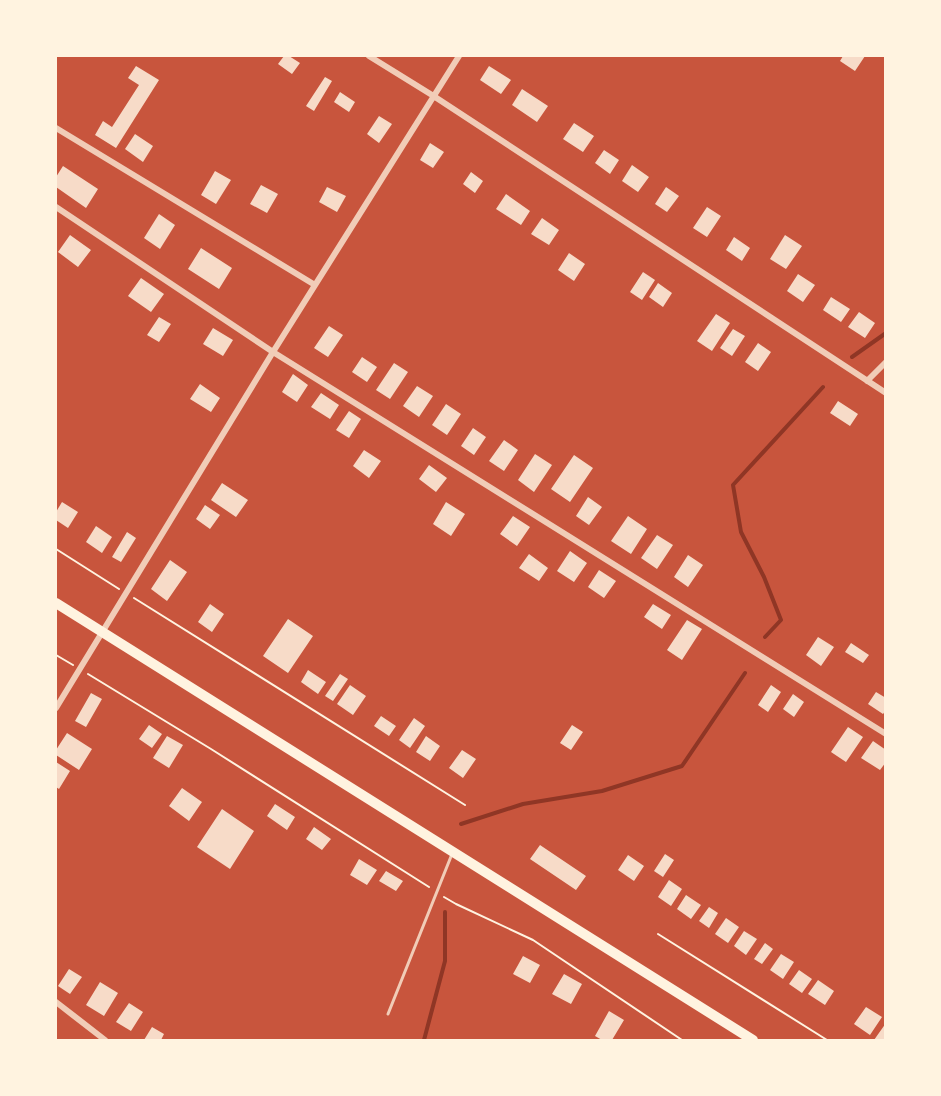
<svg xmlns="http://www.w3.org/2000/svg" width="941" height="1096" font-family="'Nunito Sans',sans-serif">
	<rect width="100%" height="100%" fill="#c8553d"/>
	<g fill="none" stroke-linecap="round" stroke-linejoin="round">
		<path stroke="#8f3625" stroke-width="4" d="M852,357l34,-24
			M765,637l16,-17 -17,-43 -23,-45 -8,-47 90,-98
			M461,824l62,-20 79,-13 80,-25 63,-93
			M424,1040l21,-79v-49"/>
	</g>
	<path fill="#f7dbc8" d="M284,56h5l11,7 -8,11 -14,-10z
		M843,56h22l-10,15 -15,-10z
		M136,66l23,14 -43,68 -21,-13 8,-14 9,6 27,-42 -11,-7z
		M489,66l22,14 -10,14 -21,-14z
		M325,77l7,4 -18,30 -8,-5z
		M522,89l26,17 -11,16 -25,-17z
		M340,92l15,10 -6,10 -15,-10z
		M379,116l13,8 -13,19 -12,-9z
		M574,123l20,13 -11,16 -20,-13z
		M135,134l18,12 -10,16 -18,-13z
		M430,143l14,9 -11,16 -13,-8z
		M604,150l15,10 -9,14 -15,-11z
		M632,165l17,12 -11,15 -16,-11z
		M63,166l35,23 -12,19 -30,-21v-10z
		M215,171l16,9 -15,24 -15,-9z
		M471,172l12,9 -8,12 -12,-9z
		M261,185l17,9 -11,19 -17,-9z
		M327,187l19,9 -9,16 -18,-10z
		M666,187l13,9 -12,16 -12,-8z
		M506,194l24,17 -9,14 -25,-16z
		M707,207l14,9 -14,21 -14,-9z
		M159,214l16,11 -15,24 -16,-11z
		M542,218l17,12 -10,15 -18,-11z
		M70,235l21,15 -13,17 -20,-15z
		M785,235l17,11 -16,23 -16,-10z
		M734,237l16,11 -8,13 -16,-11z
		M201,248l31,20 -13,21 -31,-20z
		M569,253l16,11 -11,17 -16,-11z
		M643,272l12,8 -13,20 -12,-8z
		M798,274l17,11 -12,17 -16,-11z
		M141,278l23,16 -13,18 -23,-16z
		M658,283l14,10 -9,14 -14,-10z
		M831,297l19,12 -9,13 -18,-12z
		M859,312l16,11 -10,15 -17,-11z
		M716,314l14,9 -18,28 -15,-10z
		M159,317l12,7 -12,18 -12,-7z
		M329,326l14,9 -15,22 -14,-9z
		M213,328l20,12 -10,16 -20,-12z
		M733,329l12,7 -13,20 -12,-8z
		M758,343l13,9 -13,19 -13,-9z
		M362,357l15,10 -10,15 -15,-10z
		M394,363l14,9 -18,27 -14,-9z
		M293,374l15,11 -11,17 -15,-10z
		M200,384l20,14 -9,14 -21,-13z
		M417,386l16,10 -14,21 -16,-11z
		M321,393l18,12 -9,14 -19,-12z
		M838,401l20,13 -8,12 -20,-13z
		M446,404l15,10 -14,21 -15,-10z
		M349,411l12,8 -12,19 -13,-8z
		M473,428l13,9 -12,18 -13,-9z
		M504,440l14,10 -14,21 -15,-10z
		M364,450l17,11 -12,17 -16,-12z
		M535,454l17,11 -18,27 -16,-12z
		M574,455l19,13 -23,34 -19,-13z
		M429,465l18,13 -11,14 -17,-13z
		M222,483l26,17 -12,17 -25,-17z
		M588,497l14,10 -13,18 -13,-9z
		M62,502l16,10 -10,16 -12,-8v-8z
		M446,502l19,12 -14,22 -18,-12z
		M205,505l15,10 -10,14 -14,-10z
		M513,516l17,11 -13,19 -17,-12z
		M628,516l19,13 -16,25 -20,-13z
		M96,526l16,11 -10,16 -16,-11z
		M127,532l9,6 -15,24 -9,-5z
		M657,535l16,10 -16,24 -16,-11z
		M570,551l17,12 -13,19 -17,-11z
		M529,554l19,14 -9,13 -20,-13z
		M688,555l15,10 -15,22 -14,-10z
		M170,560l17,12 -20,29 -16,-12z
		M599,570l17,11 -12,17 -16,-11z
		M210,604l14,10 -12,18 -14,-10z
		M653,604l18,11 -9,14 -18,-12z
		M288,619l25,17 -25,37 -25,-17z
		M687,620l15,9 -20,31 -15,-10z
		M818,637l16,10 -13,19 -15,-11z
		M851,643l18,12 -6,8 -18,-11z
		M308,670l18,12 -8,12 -17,-12z
		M340,674l8,5 -15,22 -8,-5z
		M350,685l16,11 -13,19 -16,-11z
		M771,685l10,7 -13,20 -10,-7z
		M876,692l10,6v12l-3,4 -15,-10z
		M91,693l11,6 -16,28 -11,-6z
		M793,694l11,8 -10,15 -11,-8z
		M381,716l15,10 -7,10 -15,-10z
		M414,718l11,8 -15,22 -11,-8z
		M149,725l13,9 -10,14 -13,-9z
		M572,725l11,7 -12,18 -11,-7z
		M848,727l15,10 -17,25 -15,-10z
		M67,733l25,16 -13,21 -23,-15v-5z
		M167,736l16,9 -14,23 -16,-10z
		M426,736l14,10 -10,15 -14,-9z
		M873,741l13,9v12l-6,8 -19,-12z
		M462,750l14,9 -13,19 -14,-10z
		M56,762l14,9 -11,18 -3,-2z
		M182,788l20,14 -13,19 -20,-15z
		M275,804l20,13 -8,13 -20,-14z
		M222,809l32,22 -24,38 -33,-22z
		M314,827l17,12 -9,11 -16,-11z
		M540,845l46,31 -10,14 -46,-31z
		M665,854l9,6 -11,17 -9,-6z
		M628,855l16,11 -10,15 -16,-11z
		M359,859l18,11 -10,15 -17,-10z
		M386,871l17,10 -7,10 -17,-10z
		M669,880l13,9 -11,17 -13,-9z
		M686,895l15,10 -10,14 -14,-10z
		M709,907l9,6 -9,15 -10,-7z
		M726,918l13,9 -11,16 -13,-9z
		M744,931l13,8 -11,16 -12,-9z
		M765,943l8,6 -11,15 -8,-5z
		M781,954l13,8 -11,17 -13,-9z
		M523,956l17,9 -10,18 -17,-9z
		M69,969l13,8 -12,17 -12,-8z
		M799,970l13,9 -10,14 -13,-9z
		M564,974l18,10 -11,20 -19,-10z
		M818,980l16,11 -9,14 -17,-11z
		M100,982l18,11 -14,23 -18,-11z
		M129,1003l14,9 -12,19 -15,-9z
		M866,1007l16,10 -12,18 -16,-11z
		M609,1011l15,9 -12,20h-10l-7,-4z
		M886,1023v17h-12z
		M152,1027l12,7 -3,6h-17z"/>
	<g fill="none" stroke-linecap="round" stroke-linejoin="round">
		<path stroke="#fff3e0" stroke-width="2" d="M56,549l63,40
			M134,598l331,207
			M56,655l17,10
			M88,674l123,75 218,138
			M444,897l12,7 77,36 149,100
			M658,934l169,106"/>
		<path stroke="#f1ccb7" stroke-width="3" d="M388,1014l64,-160"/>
		<path stroke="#f1ccb7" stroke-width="6" d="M369,56l63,39 454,298
			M56,128l259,157
			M56,207l217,145 613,382
			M867,381l19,-19
			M56,708l217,-356 186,-296
			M56,1002l49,38"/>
		<path stroke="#fff3e0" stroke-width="10" d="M56,603l697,437"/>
	</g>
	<rect width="941" height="1096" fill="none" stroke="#fff3e0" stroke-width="114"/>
</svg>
